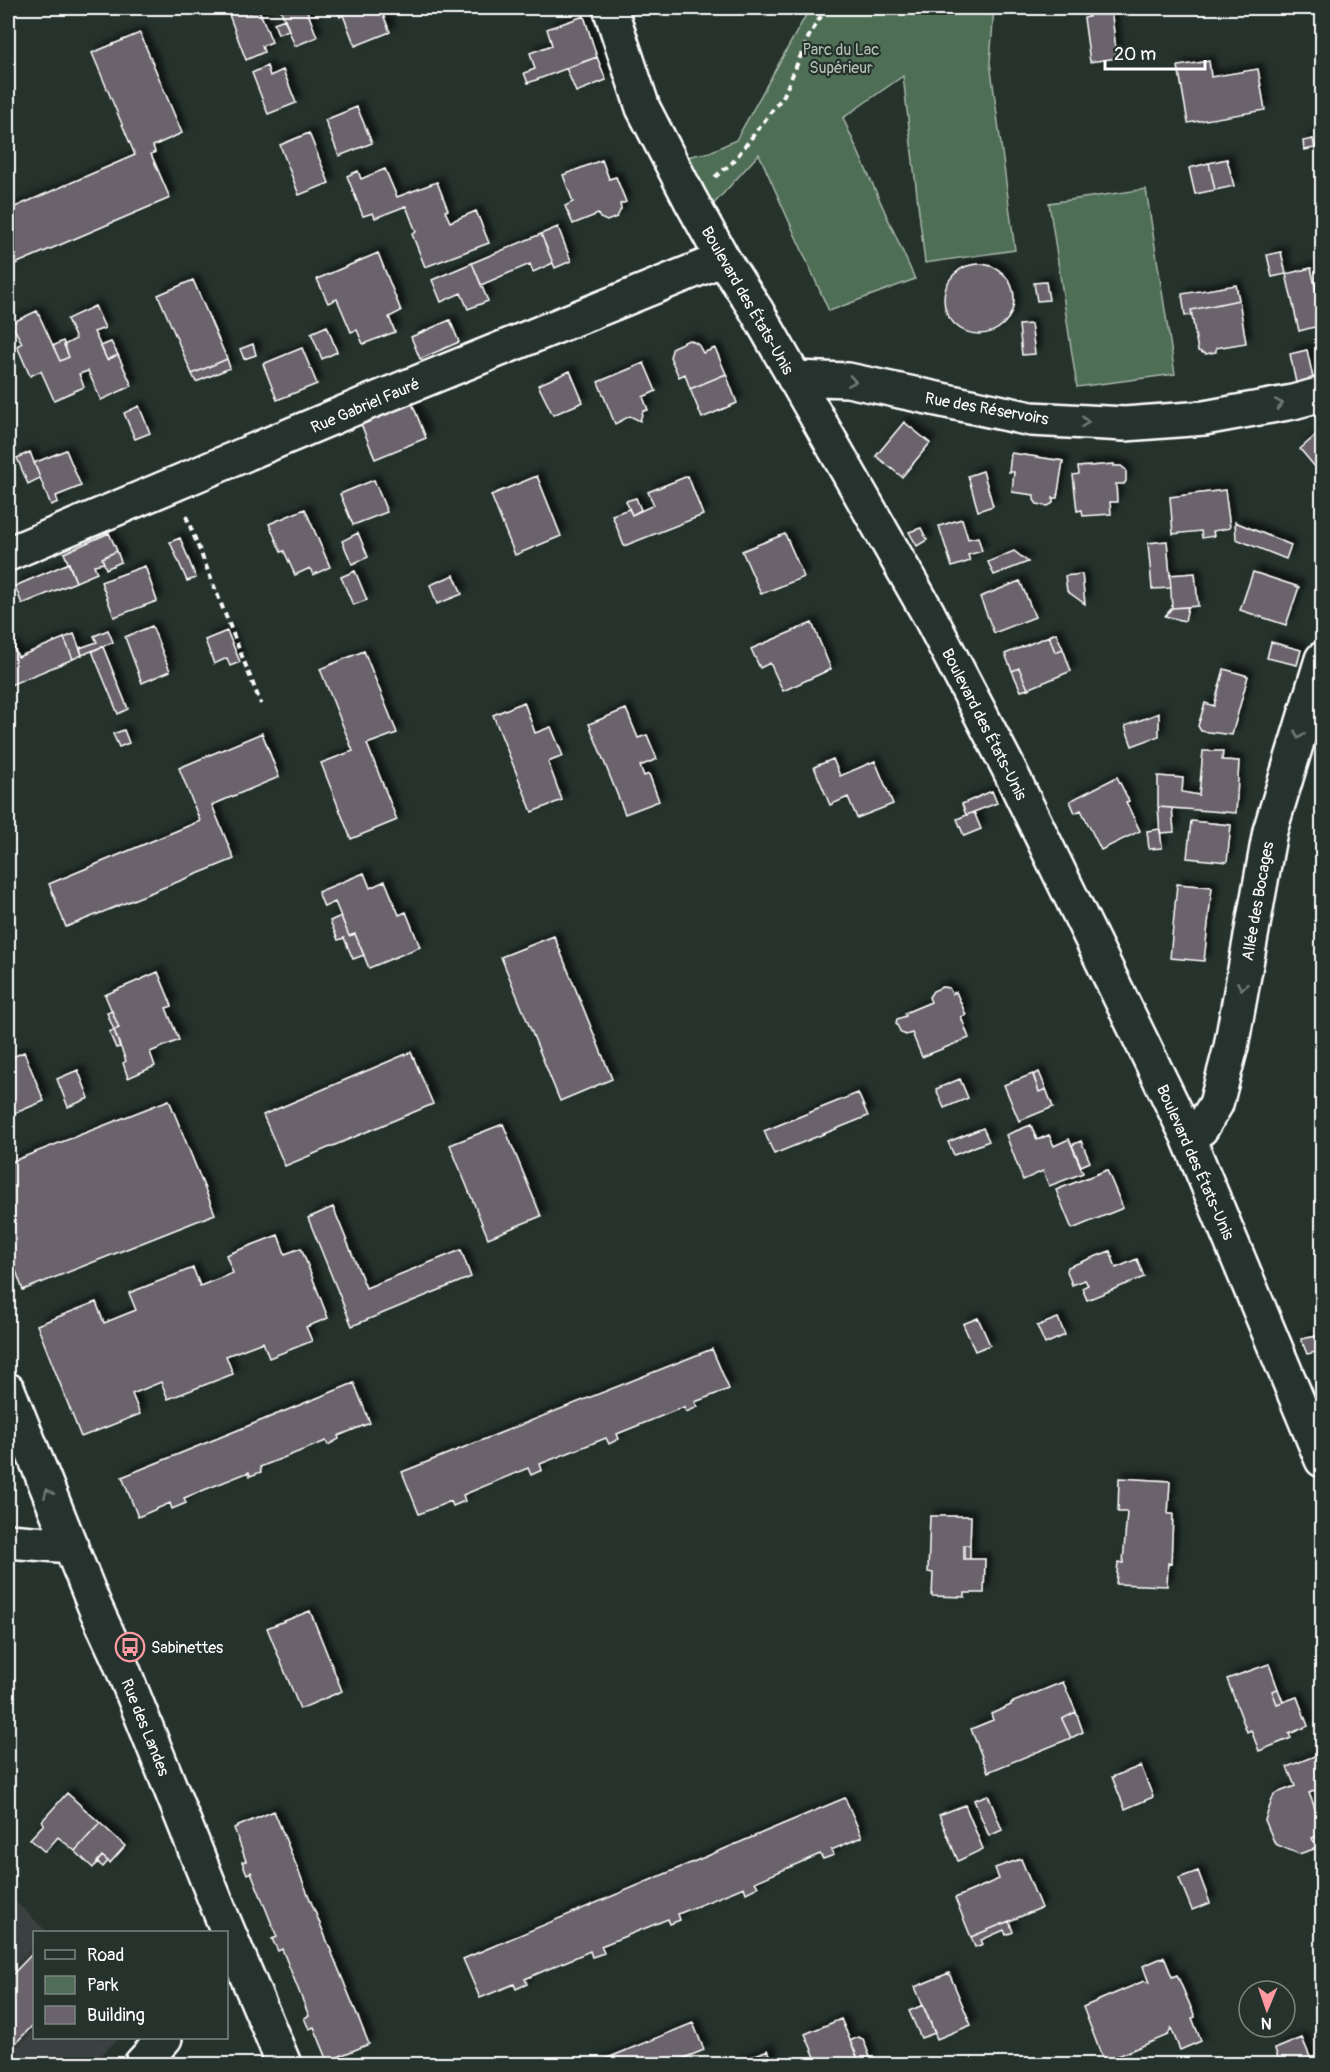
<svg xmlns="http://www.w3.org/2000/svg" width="1330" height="2072" font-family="Pangolin,sans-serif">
	<defs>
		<filter id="shadow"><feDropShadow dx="5.5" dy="-5.5" stdDeviation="3" flood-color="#0009"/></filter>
	</defs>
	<rect width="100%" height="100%" fill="#26332d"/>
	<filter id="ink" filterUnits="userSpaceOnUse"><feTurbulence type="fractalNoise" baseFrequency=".0167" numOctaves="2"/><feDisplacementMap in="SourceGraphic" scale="12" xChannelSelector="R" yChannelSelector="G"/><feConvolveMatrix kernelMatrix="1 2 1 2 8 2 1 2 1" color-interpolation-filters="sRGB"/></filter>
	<g filter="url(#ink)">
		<path fill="#3b4140" d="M8,1894l39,38h-13v106h85l-27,26h-84z"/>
		<path fill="#506e57" stroke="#a8b6ab" stroke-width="1.5" d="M810,8h184l-4,54 25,188 -90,13 -22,-187 -60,42 72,161 -86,32 -70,-157 -48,53 -25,-50 24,-5 26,-12z
			M1146,189l29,185 -98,13 -28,-184z"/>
		<path fill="#6b636c" stroke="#fff" stroke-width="1.5" filter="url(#shadow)" d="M207,8h16l-14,5z
			M247,8l2,5 10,-3 13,32 -10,4 2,6 -18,8 -17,-45z
			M280,8h26l11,29 -22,9z
			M337,8h48l1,2 -4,2 8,20 -35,14 -12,-31 -3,2z
			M1088,8h23l6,50 -27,4 -6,-44 5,-1z
			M584,16l13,41 -69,26 -4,-10 11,-4 -5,-16 22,-8 -5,-16z
			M285,19l4,11 -11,4 -4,-11z
			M140,33l42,100 -29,13 2,6 -4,2 19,44 -162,69v-57l127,-55 -43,-102z
			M597,57l9,23 -30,12 -10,-24z
			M1209,61l2,16 47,-8 7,41 -77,13 -10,-57z
			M267,66l3,10 13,-6 13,33 -28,11 -16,-41z
			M357,107l15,36 -33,13 -14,-36z
			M309,133l20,50 -30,12 -19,-50z
			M1313,139l2,9 -11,2 -1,-9z
			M1227,159l7,27 -19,4 -6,-27z
			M602,160l7,19 7,-2 10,25 -6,2 1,5 -4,8 -10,4 -7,-3 -2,-4 -25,10 -8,-18 8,-4 -10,-27z
			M1209,163l6,27 -20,4 -6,-26z
			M385,169l12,28 40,-15 11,28 -3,1 5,11 26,-11 13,32 -64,24 -13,-33 4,-2 -10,-26 -31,12 -2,-5 -10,3 -16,-40 11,-5 3,8z
			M558,227l13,34 -16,7 -14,-34z
			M541,234l12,29 -20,9 -3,-8 -49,21 -9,-22z
			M1281,252l5,22 -14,3 -5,-22z
			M378,253l23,58 -12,6 6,15 -32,12 -6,-14 -6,2 -14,-33 -9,4 -11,-24z
			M472,263l16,38 -20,8 -7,-16 -20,9 -9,-22z
			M944 299a35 35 0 1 1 70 0a35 35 0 1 1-70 0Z
			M1311,268l6,26 5,-1v32l-23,6 -13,-57z
			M193,280l34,79 -35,15 -34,-79z
			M1046,282l3,18 -12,1 -3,-18z
			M1236,285l3,15 -48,10 1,5 -7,1 -3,-22z
			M1239,300l7,43 -30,5v4l-10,2 -8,-3 -7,-41z
			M95,306l10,22 -11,4 13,28 11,-5 14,31 -31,14 -13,-29 -9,3 5,13 -30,13 -13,-29 -11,5 -13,-30 5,-3 -11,-20 26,-12 23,50 9,-4 -5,-12 12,-6 -9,-20z
			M450,320l9,22 -39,17 -9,-22z
			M1031,324l4,30 -13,1 -3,-30z
			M327,326l10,26 -15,7 -11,-26z
			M689,340l9,4 5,9 12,-5 11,26 -36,15 -5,-15 -6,3 -9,-20 3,-10z
			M63,341l6,16 -9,4 -7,-15z
			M111,342l7,13 -11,5 -6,-14z
			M253,344l3,11 -12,4 -4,-10z
			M302,348l15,36 -40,16 -14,-36z
			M1307,350l6,28 -17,5 -6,-29z
			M227,359l3,9 -34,14 -4,-8z
			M644,363l12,28 -13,6 5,13 -5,1 -3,10 -10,-5 -15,8 -17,-42z
			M570,371l13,31 -30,13 -15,-30z
			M726,374l11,29 -35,15 -12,-29z
			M412,403l14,35 -51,21 -14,-35z
			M139,406l11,27 -15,6 -11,-26z
			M904,422l26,21 -28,34 -26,-21z
			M1322,430v45l-22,-26z
			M66,450l15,36 -25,10 2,6 -7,3 -17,-42z
			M30,452l10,26 -12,6 -11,-26z
			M1011,453l52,8 -6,37h-4v5l-5,3 -11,-2 -3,-4v-5l-22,-3 2,-20h-5z
			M1114,464v2h7l5,4v11l-2,3h-8l1,18h-7l1,12 -28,2 -1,-6 -5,1 -4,-36 6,-1 -1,-7z
			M983,471l10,35 -15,5 -10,-35z
			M537,476l24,60 -46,19 -24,-60z
			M688,476l15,39 -79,31 -12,-31 17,-6 3,6 22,-10 -6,-13z
			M374,480l13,32 -34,13 -13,-31z
			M1225,490l5,38 -17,3 1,5 -12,2 -1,-7 -28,3 -3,-37z
			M636,498l5,12 -9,5 -6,-14z
			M305,509l25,58 -17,8 -3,-7 -15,7 -11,-24 -3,1 -12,-28z
			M962,519l6,20 10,-2 4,14 -14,4 2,6 -18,6 -13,-41z
			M1235,522l56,23 -5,14 -50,-20z
			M921,528l6,12 -10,6 -8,-14z
			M109,533l8,18 -15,7 2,5 -10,2 3,8 -21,9 -12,-29z
			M358,533l10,24 -16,7 -10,-23z
			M785,534l19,43 -43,17 -19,-43z
			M180,538l16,40 -9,3 -17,-39z
			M1167,541l4,47 -19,1 -4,-46z
			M117,551l4,11 -15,7 -4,-11z
			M1014,551l14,11 -34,13 -6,-13z
			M69,563l7,19 -54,22 -7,-18z
			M145,566l12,35 -43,16 -13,-35z
			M355,571l12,29 -14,5 -12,-28z
			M1253,572l46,15 -13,38 -46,-15z
			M1195,573l3,33 -26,2 -2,-33z
			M1082,574l3,30 -18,-13 -2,-15z
			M454,575l8,19 -25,10 -7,-19z
			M1020,581l15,36 -41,16 -14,-36z
			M1188,607l-3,14 -20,-5 7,-8z
			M812,623l19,46 -48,22 -13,-28 -10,5 -9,-19z
			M152,626l18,45 -28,12 -17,-46z
			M108,630l5,12 -31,13 -2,-7 17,-6 -3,-6z
			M227,631l13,31 -10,4 -3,-8 -13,6 -9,-24z
			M1056,633l7,16 -8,3 -6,-16z
			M74,634l8,21 -9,4 -9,-21z
			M1049,636l6,16 8,-3 8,22 -43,18 -9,-21 -7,3 -7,-17z
			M64,638l9,21 -65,27v-38l5,-3 5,12z
			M1271,642l30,8 -4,15 -30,-7z
			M103,647l25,62 -10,5 -26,-63z
			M364,651l33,82 -30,11 30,76 -46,19 -30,-76 32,-12 -33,-82z
			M1019,668l9,21 -7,2 -9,-20z
			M1224,669l24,7 -16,59 -31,-4 -3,-5 7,-23 9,3z
			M524,702l11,31 16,-6 12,29 -15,6 14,38 -30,12 -39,-97z
			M626,709l12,29 9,-3 10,24 -17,7 4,10 5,-2 10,27 -34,13 -36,-90z
			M1159,713v23l-27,10 -7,-20z
			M124,730l5,13 -10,4 -6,-13z
			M262,733l17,44 -67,28 22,54 -168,68 -17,-43 151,-63 -21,-53z
			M1203,751h20l-1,9 17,1 -3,52 -78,-6v-31l25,2 -1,14 17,3z
			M833,759l7,17 35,-15 18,43 -36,14 -9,-21 -18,8 -16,-38z
			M1117,777l12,24 -3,1 14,29 -39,19 -20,-40 -6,3 -5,-12z
			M992,791l5,12 -31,12 -4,-11z
			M1158,807l14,1 2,24 -14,1z
			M974,812l7,17 -17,7 -7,-17z
			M1191,821l40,4 -4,37 -40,-4z
			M1160,829l2,19 -13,1 -2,-18z
			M364,873l6,15 15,-7 14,34 7,-3 14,35 -51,21 -14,-34 -6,2 -14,-34 -11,5 -6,-15z
			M1177,884l35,3 -8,74 -34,-3z
			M341,916l8,20 6,-2 9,21 -11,4 -9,-21 -6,2 -8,-19z
			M554,936l58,143 -52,22 -59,-144z
			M158,972l14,34 -6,2 13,32 -29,12 5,14 -27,12 -5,-15 3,-2 -12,-31 5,-2 -14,-33z
			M942,987l7,1 3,6 4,-2 10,23 -5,2 8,21 -47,19 -10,-24 -6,2 -5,-2 -5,-10 1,-4 9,-3 -1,-3 26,-11 -2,-5 4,-6z
			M112,1011l7,17 -5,2 -7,-17z
			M114,1030l6,17 -4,1 -7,-16z
			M24,1052l20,49 -36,15v-57z
			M411,1052l22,52 -148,62 -22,-51z
			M78,1070l11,28 -21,9 -11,-28z
			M1039,1072l7,17 -7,3 -6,-17z
			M1033,1074l6,18 7,-3 7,18 -34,14 -15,-36z
			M960,1079l8,19 -24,10 -8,-19z
			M858,1093l10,23 -94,38 -10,-23z
			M169,1100l46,114 -192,76 -15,-41v-86z
			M503,1124l38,92 -53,22 -38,-93z
			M1031,1125l6,15 12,-5 5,11 15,-7 14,34 -34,13 -6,-15 -20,9 -17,-45z
			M983,1128l6,13 -35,14 -6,-13z
			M1081,1141l9,21 -9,4 -9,-21z
			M1107,1170l16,38 -51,21 -16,-39z
			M333,1207l33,81 95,-38 10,27 -119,49 -44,-108z
			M278,1235l7,19 16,-6 27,70 -22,9 6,14 -43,17 -6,-16 -37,14 7,18 -65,25 -7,-17 -29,12 8,20 -59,23 -44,-112 59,-23 8,21 32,-13 -7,-17 64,-25 7,18 33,-13 -7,-18z
			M1110,1251l6,17 21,-9 7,18 -57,23 -5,-12 6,-3 -3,-5 -13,5 -5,-14 1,-4z
			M978,1318l12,27 -15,6 -12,-27z
			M1058,1318l7,17 -20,9 -8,-18z
			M1322,1335v16l-15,3 -6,-15z
			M712,1349l17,40 -34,13 3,5 -12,5 -2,-5 -67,27 2,5 -10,5 -3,-6 -66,26 2,6 -11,5 -3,-7 -65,27 2,6 -12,5 -2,-5 -32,13 -17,-42z
			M354,1383l16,40 -32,13 1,3 -11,6 -2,-4 -66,26 1,5 -11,4 -1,-4 -65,26 2,5 -14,6 -2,-6 -32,14 -16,-40z
			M1119,1478l51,3 -2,33h5l-2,50 -3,-1 -1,23 -51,-2 2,-22 5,1 4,-51h-9z
			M930,1516h41l-1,29h-6v14h21l-1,34h-19v4l-33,-1 1,-23 -5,-1z
			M964,1545h6v14h-6z
			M310,1611l32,80 -42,18 -33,-81z
			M1269,1664l9,25 -6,2 5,13 20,-7 11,29 -19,8 2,4 -32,13 -8,-21 -4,2 -20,-53z
			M1063,1682l13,30 -14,7 9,19 -83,34 -17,-43 22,-9 -2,-6 20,-9v-2z
			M1278,1689l5,13 -6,2 -5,-13z
			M1076,1712l7,20 -12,6 -9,-19z
			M1322,1753v35l-13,5 13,33v7l-10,5 5,10 -18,6 -24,-10 -10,-24 9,-26 21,-8 -8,-19z
			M1141,1766l12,31 -28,12 -13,-32z
			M67,1793l33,30 -25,28 -17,-14 -13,15 -15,-13 14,-15 -2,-3z
			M988,1795l14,35 -13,6 -15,-36z
			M845,1798l17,39 -31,13 3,5 -11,4 -3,-5 -65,28 3,5 -12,6 -2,-6 -66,27 2,6 -10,4 -2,-5 -67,27 3,7 -12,4 -2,-6 -65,28 2,5 -11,5 -2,-5 -34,14 -17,-39z
			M965,1805l18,44 -25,12 -19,-46z
			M274,1811l95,233 -41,17 -14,-34 -5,2 -5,-11 5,-2 -27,-67 -4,2 -6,-12 5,-2 -26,-65 -4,2 -5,-12 4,-1 -12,-33z
			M100,1823l25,23 -15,17 -8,-7 -9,12 -18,-17z
			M1322,1833v13l-5,2 -5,-10z
			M102,1856l6,5 -5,6 -6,-5z
			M1021,1859l20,49 -70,29 -16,-39 44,-19 -4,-11z
			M1198,1871l12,32 -18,7 -13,-32z
			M1009,1921l4,11 -7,3 -2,-5 -23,10 2,4 -8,3 -4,-10z
			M34,1952v72l-26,27v-72z
			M1164,1957l8,20 5,-2 18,42 -3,1 9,23 -21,9 -9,-22 -3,7 -64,27 -21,-55 61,-26 5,2 -6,-17z
			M949,1973l22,52 -34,14 -22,-52z
			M923,2005l12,28 -14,5 -12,-27z
			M841,2019l19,45h-42l-13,-30z
			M693,2023l11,27 -35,14h-76z
			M858,2037l5,2 7,18 -2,4 -7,3 -11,-23z
			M1302,2038l11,26h-33l-5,-15z
			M768,2050l6,14h-41z"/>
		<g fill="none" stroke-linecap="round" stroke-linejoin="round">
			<g stroke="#fff" stroke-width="38">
				<path id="minor" d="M610,8l33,100 47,91 33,60 33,51 172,303 80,154 179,368 135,325
					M794,378l54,2 183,39 94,5 79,-6 89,-16 29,-8
					M8,554l359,-151 356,-144
					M1187,1135l14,-6 15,-25 15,-57 39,-216 52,-172
					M8,1390l87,217 23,50 104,260 62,147
					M8,1541l63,5
					M141,2064l24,-26"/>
			</g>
			<path stroke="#fff" stroke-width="4" stroke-dasharray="6 4.5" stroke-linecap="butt" d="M715,177l18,-15 51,-67 25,-59 17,-28
				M186,516l75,188"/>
			<use href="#minor" stroke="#26332d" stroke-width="33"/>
		</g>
		<defs><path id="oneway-chevron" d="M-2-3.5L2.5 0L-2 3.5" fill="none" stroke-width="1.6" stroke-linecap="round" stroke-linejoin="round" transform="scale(1.5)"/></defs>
		<g stroke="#727a76">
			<use href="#oneway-chevron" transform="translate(852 381) rotate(9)"/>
			<use href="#oneway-chevron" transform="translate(1279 404) rotate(-10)"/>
			<use href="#oneway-chevron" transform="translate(1085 422) rotate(3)"/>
			<use href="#oneway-chevron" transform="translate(1299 735) rotate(107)"/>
			<use href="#oneway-chevron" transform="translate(1242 986) rotate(100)"/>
			<use href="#oneway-chevron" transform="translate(48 1493) rotate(-112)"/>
		</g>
	</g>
	<defs>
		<g id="bus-ring" transform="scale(1.5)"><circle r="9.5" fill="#26332d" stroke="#ff9aa2" stroke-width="1.5"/><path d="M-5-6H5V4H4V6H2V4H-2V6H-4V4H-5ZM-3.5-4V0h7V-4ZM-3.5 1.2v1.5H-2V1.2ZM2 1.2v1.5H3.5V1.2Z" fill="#ff9aa2"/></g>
	</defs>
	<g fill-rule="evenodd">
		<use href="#bus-ring" x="130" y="1647"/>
	</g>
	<g text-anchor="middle" stroke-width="4.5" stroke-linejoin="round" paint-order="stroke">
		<g font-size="16" fill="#b0beb3" stroke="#26332d">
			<text x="841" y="55">Parc du Lac<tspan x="841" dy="18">Supérieur</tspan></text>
		</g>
		<g font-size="16" fill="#fff" stroke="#26332d">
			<text transform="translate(748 300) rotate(60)" y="6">Boulevard des États-Unis</text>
			<text transform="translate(365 405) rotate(-23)" y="6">Rue Gabriel Fauré</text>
			<text transform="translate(987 408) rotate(10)" y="6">Rue des Réservoirs</text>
			<text transform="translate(985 724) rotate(63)" y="6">Boulevard des États-Unis</text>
			<text transform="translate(1257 901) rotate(-80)" y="6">Allée des Bocages</text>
			<text transform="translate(1196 1162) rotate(66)" y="6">Boulevard des États-Unis</text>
			<text transform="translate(146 1727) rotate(68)" y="6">Rue des Landes</text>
		</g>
		<g font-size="16" fill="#fff" stroke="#26332d" text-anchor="start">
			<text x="151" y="1653">Sabinettes</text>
		</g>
	</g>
	<rect width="1330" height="2072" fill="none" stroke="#26332d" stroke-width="30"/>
	<rect x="15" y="15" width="1300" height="2042" fill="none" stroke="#fff" stroke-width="2" filter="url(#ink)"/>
	<rect x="33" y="1931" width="195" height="108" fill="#26332d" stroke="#7d8581" stroke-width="1.5"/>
	<rect x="45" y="1950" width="30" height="9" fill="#26332d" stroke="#7d8581" stroke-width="1.5"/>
	<text x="87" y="1961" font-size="18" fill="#ffffff">Road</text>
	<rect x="45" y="1976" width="30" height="18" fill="#506e57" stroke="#7d8581" stroke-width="1.5"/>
	<text x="87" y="1991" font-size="18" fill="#ffffff">Park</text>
	<rect x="45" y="2006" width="30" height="18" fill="#6b636c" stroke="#7d8581" stroke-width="1.5"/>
	<text x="87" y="2021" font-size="18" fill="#ffffff">Building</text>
	<g transform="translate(1267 2009) rotate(182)"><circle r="28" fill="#26332d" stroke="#7d8581" stroke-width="1.5"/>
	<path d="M0-4.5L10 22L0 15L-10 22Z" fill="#ff9aa2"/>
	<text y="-9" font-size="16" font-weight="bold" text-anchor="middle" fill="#ffffff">N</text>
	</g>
	<path d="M1105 60v9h100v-9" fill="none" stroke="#ffffff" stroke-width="3"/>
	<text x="1114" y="60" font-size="18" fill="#ffffff" stroke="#26332d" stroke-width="4.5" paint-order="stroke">20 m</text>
</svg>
